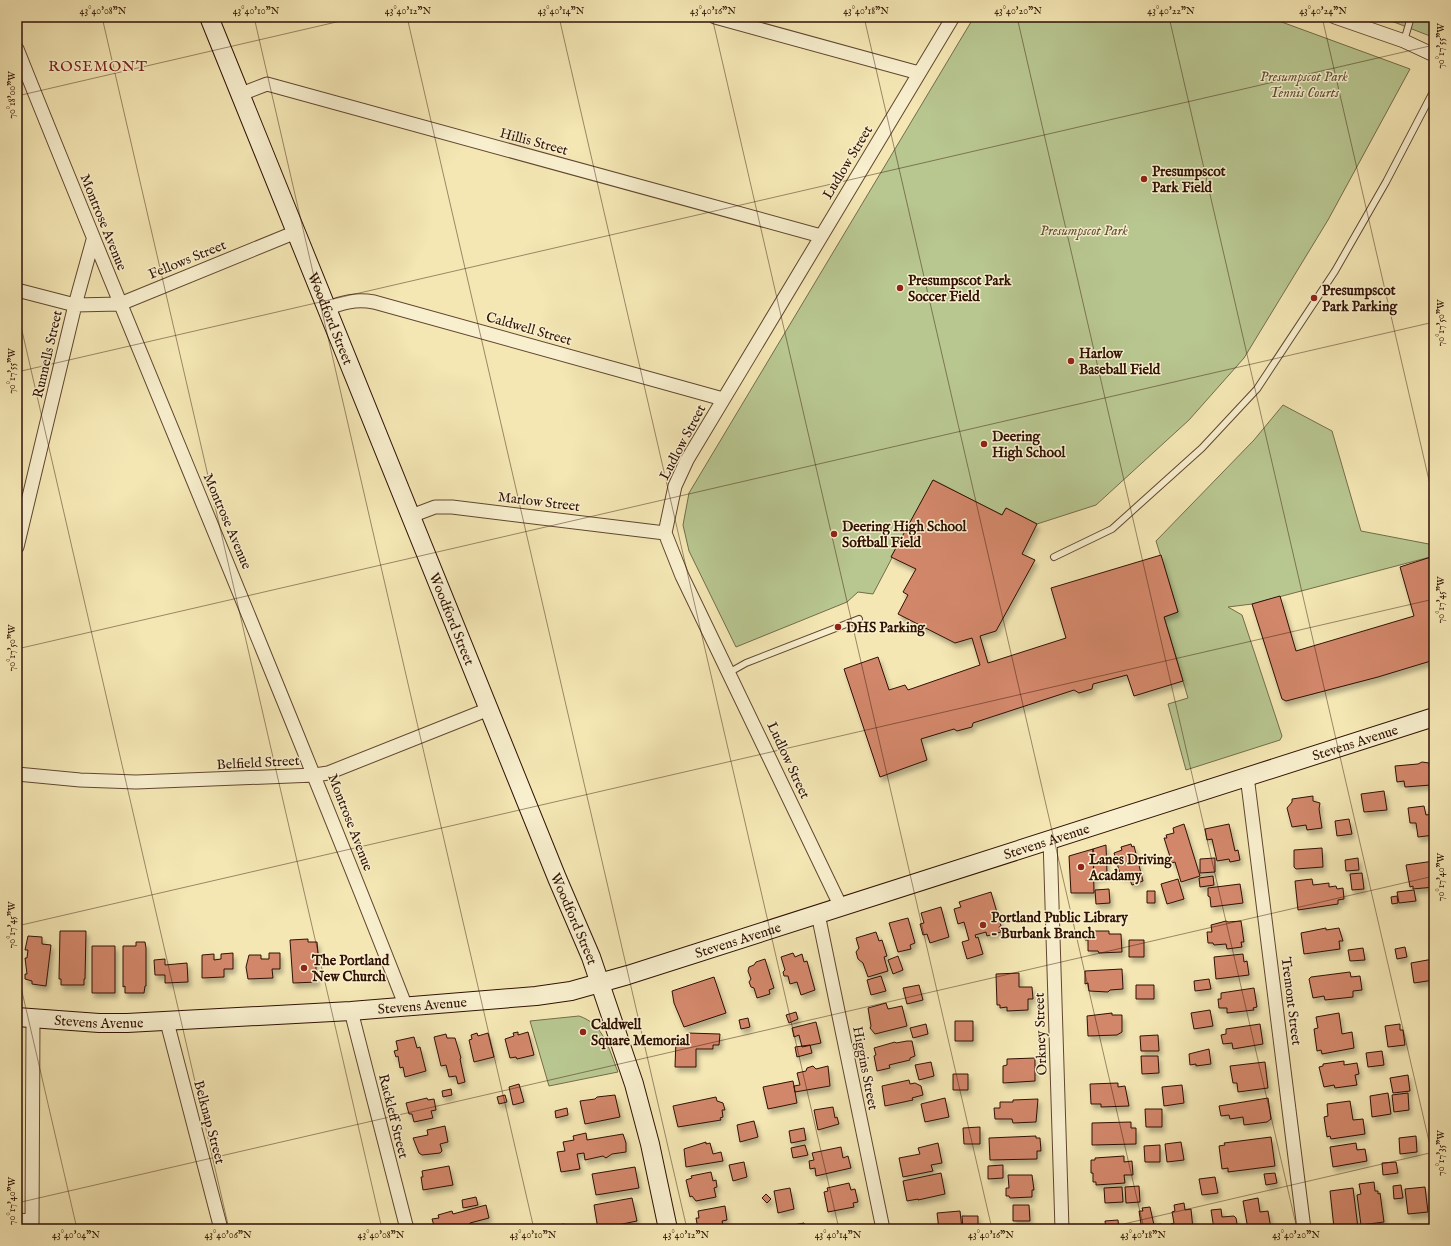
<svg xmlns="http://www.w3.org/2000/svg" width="1451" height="1246" font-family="'IM FELL English',serif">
	<defs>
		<filter id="shadow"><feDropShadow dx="2.5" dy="4.5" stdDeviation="2" flood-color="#0004"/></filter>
	</defs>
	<rect width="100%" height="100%" fill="#f4e7b4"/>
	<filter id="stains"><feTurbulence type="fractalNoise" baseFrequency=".005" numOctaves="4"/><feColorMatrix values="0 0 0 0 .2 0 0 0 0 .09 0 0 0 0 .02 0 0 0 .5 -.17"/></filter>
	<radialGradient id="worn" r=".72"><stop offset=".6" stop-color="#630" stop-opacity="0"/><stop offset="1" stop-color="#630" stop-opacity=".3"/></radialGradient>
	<path fill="#b8c690" stroke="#746c4a" d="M974,17h294l142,52 -82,151 -84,138 -55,62 -93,85 -59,19 -31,-16 -4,7 -69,-35 -60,114 -15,-2 -11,10 -111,45 -47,-96 -6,-26 6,-32z
		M1381,17h53v20l-4,-1z
		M1283,405l49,26 29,100 73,14v11l-182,48 -24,3 14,8 40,121 -2,4 -94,30 -18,-66 20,-6 -24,-81 14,-5 -22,-71 98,-101z
		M579,1016c25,8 30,34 39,56l-69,14 -19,-65z"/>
	<path fill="#d2876a" stroke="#301104" filter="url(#shadow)" d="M933,480l69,35 4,-7 31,16 -15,30 13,6 -39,71 -16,5 8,27 78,-25 -15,-50 110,-33 17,57 -14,5 19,64 -49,15 -7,-21 -34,9 -1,5 -13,4 -5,-3 -101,33 -1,4 -15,4 -3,-2 -33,10 6,21 -47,17 -36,-108 34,-12 11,33 16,-5 3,5 72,-25 -8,-27 -17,5 -57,-29 10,-19 -5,-3 13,-23 -25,-12z
		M1434,556v104l-56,17 -92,24 -4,-2 -30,-95 28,-8 16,55 118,-35 -14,-49z
		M1422,762l7,1 2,22 -26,2 -1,-6 -7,1 -2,-16 23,-2z
		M1384,791l3,19 -23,2 -3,-18z
		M1313,796v5l7,2 -1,6 3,19 -15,2 -1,-5 -14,2 -5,-19 5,-6v-3z
		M1424,806l2,9 7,-1 1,21 -16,2 -2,-14h-6l-2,-15z
		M1349,819l3,15 -15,2 -2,-15z
		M1184,824l16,52 -19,6 -6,-20 -3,1 -8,-25h3l-1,-3 8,-2 -1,-5z
		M1229,824l6,27 3,-1 2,10 -10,2 -1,-3 -12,2 -5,-22 -5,1 -2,-11z
		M1131,844l1,3 2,-1 9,35 -11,4 -4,-10 -7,2 -7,-24 8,-3 -1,-3z
		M1106,845l1,30 -13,3 -1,-29z
		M1322,848l1,19 -27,2 -2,-2v-17z
		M1093,849l1,44h-23l-2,-37z
		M1215,858v14l-15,1v-14z
		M1358,858l1,12 -13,1 -1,-11z
		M1434,861v26l-21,2v-3l-3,1 -4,-22z
		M1362,873l2,16 -12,1 -2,-16z
		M1213,876l1,9 -14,2 -1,-9z
		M1178,879l6,20 -17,5 -6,-20z
		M1312,879l1,6 16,-2v4l7,-1 1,3 6,-1 1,11 -6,1v4l-40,6 -3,-29z
		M1240,884l3,19 -32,4 -1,-10 -2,-1v-8z
		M1109,889l1,14 -14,1 -1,-14z
		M1414,890l2,11 -17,2 -2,-11z
		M1147,891h8v12h-8z
		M991,892l10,34 -2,1 2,5 -14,4 -1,-4 -11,3 1,3 2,-1 5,17 -16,5 -5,-17 7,-2 -5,-18 -6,2 -4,-15 7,-2 -2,-5z
		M1397,896l1,7 -6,1 -1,-7z
		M941,907l8,30 -19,6 -3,-9 -4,1 -3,-11 4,-1 -3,-10z
		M908,918l7,25 -5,2 1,4 -13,3 -9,-29z
		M1226,921l2,1 13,-1 3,21h-3l1,5 -15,2 -1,-5 -12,1 -1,-2h-5l-1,-11h5l-1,-7z
		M1326,928v2l13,-2 4,13h-4l1,8 -36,5 -3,-21z
		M60,931h26l-1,48h-1v6h-23v-6h-2z
		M1085,931h24v3h12l1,18 -23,1 -1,-2h-10v-11h-3z
		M876,932l3,9 3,-1 5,16 -3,1 4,14 -20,6 -5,-14 -5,-4 -2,-7 3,-4 -3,-10z
		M28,936l14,1v7l9,1 -5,41 -14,-2v-3l-7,-2v-5h2l-2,-16h2l1,-8h-3z
		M308,939v3h9l1,12h-3l2,28 -24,1 -3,-43z
		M1129,940h15v17h-15z
		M136,942h9l1,6v38h-1l-1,7h-19v-7l-2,1v-41h13z
		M92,946h23v47h-23z
		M1405,947l2,10 -10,2 -2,-10z
		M1363,948l2,12 -15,1 -2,-11z
		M233,953v16h-9v8l-22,1v-23l12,-1v6l7,-1v-5z
		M269,953h11v16h-8l1,9 -25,1 -2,-12 3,-12h12v4h8z
		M793,953l2,4 7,-3 2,8 3,-1 8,29 -14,5 -4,-13 -7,2 -2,-8h-4l-1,-4 2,-2 -4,-13z
		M1243,954l1,8 3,-1 2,14 -33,4 -2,-22z
		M1432,954h2v26l-20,3 -3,-20 22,-4z
		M898,956l5,14 -10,4 -5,-14z
		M165,959v6l22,-2 1,19 -23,1v-8h-10l-1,-15z
		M765,959l9,29 -5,2 1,4 -13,4 -3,-10 -3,-1 -2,-5 2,-3 -3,-8 1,-4 5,-2 2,-3z
		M1122,969l1,20 -13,1 -2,2 -19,-1 -1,-8 -3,1v-13z
		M1350,972l1,5 9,-1 2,14 -9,1v6l-28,3 -1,-4 -11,2 -4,-19 2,-2z
		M1019,973v14h13l1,12h-5v11l-21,1v-4l-7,1v-3h-3l-1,-31z
		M881,976l5,15 -15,4 -4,-15z
		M714,977l12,36 -42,14 -10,-24 -2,-12z
		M1209,979l2,10 -16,2 -1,-10z
		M919,985l4,15 -16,4 -4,-16z
		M1136,985h18v14h-18z
		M1254,988l3,19 -4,1 1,2 -27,3v-5h-8l-1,-9h3v-6z
		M886,1003l2,6 14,-3 5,20 -32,8 -5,-6 1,-2 -3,-18z
		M1210,1010l3,16 -19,3 -3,-16z
		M1434,1011v17h-2l-2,-16z
		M796,1012l2,7 -9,4 -3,-8z
		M1112,1013v2h10v17l-5,3 -29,1 -1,-20z
		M1339,1013l3,21 10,-2 2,16 -32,6 -1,-4 -4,1 -3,-22 4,-1 -2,-11z
		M748,1018l2,9 -9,2 -2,-9z
		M955,1021h18v20h-18z
		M816,1022l5,21 -19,4 -3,-12 -5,2 -2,-9z
		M926,1024l2,10 -15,4 -3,-10z
		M1260,1024l3,20 -30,5 -1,-6 -9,1 -2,-9 5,-1v-5z
		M1400,1024v6h3l2,15 -17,2 -3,-21z
		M518,1032v3l10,-3 6,23 -17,4 -1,-2 -6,1 -5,-19 9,-3 -1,-3z
		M477,1033l1,3 10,-3 6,24 -20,5 -5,-22 3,-1 -1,-4z
		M688,1033l32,1 -1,11h-6v4h-17v18h-21l1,-27h12z
		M446,1034l1,4h8l6,20 -1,1 5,23 -7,2 -2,-8 -7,1 -3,-12 -5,1 -7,-29z
		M1158,1035l1,16h-18l-1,-15z
		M414,1037l3,11 3,-1 6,24 -21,6 -2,-10 -3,1 -2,-12 -2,1 -2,-6 4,-1 -2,-9z
		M907,1041h5l3,15 -5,2v2l-21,5 1,3 -13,3 -3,-15 2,-1 -2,-7 21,-6 1,1z
		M810,1045l2,8 -15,4 -2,-10z
		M1209,1049l2,15 -15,2v-2l-6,1 -1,-11z
		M1382,1051l2,14 -16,2 -2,-14z
		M1141,1056h17l1,17 -17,1z
		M1035,1058v23l-32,2v-17l4,-1v-6z
		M1344,1061v4l13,-2 2,11 -4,1 2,10 -22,3 -1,-3 -10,2 -5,-20 4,-1v-2z
		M931,1062l3,14 -15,4 -4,-15z
		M1265,1062l3,26 -30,4 -1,-9h-4l-3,-17z
		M813,1066l3,3 12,-3 2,20 -35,6 -1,-6 6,-1 -3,-12 9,-2 1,-3z
		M953,1074h15v16h-15z
		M1408,1075l2,16 -17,2 -3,-15z
		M909,1080l1,4 5,-1 6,3 2,9 -11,3 1,2 -28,6 -3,-20z
		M793,1081l4,22 -29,6 -5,-22z
		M1118,1083v4l7,-1 4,20 -28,1v-3h-10l-1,-20z
		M519,1084l5,18 -11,3 -4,-18z
		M1182,1085l2,18 -20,3 -2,-19z
		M451,1089l1,6 -9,2 -1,-6z
		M1388,1093l3,21 -19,3 -2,-21z
		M1408,1093l1,17 -15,2 -2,-17z
		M505,1095l2,7 -8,2 -2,-7z
		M615,1095l5,22 -35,7 -5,-23 15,-2 2,-2z
		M716,1097l1,4 6,2 2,7h-3l1,7 -3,1 1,2 -43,7 -5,-21z
		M427,1098l1,2 6,-1 2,11 -5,1 2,7 -19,4 -2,-8h-3l-3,-11z
		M945,1098l4,19 -24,5 -4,-18z
		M1268,1098l3,21 -4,3 -23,3 -1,-8 -13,2 -1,-4 -8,1 -2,-10z
		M1038,1099l-2,23 -23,1 -1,-4h-17l-1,-11h6v-6h13v-2z
		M1350,1101l3,19 10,-1 2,15 -34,5 -1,-3 -3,1 -3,-20 4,-1 -1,-12z
		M833,1107l2,11 2,-1 2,7 -21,6 -4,-20z
		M567,1108l1,7 -12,3 -1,-7z
		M1145,1109h17v18h-16z
		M754,1121l4,16 -18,5 -3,-17z
		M1131,1122v6h5v16l-44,1v-22z
		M445,1126l3,16 -8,2 2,7 -2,2 -18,2 -3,-2 -6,-15 15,-3 -1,-5z
		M980,1127v17h-16l-1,-16z
		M804,1128l2,12 -15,3 -2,-12z
		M586,1133l1,7 36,-6 3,9v9l-14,2 -6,4 -3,-2 -18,4 -1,-7 -7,1 3,15 -19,3 -4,-20 8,-1 -2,-9 11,-2 -1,-4z
		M1036,1136v2h4l1,13h-4v8l-47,1 -1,-22z
		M1416,1136l1,16 -17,2 -1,-16z
		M1271,1137l4,29 -47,6v-4l-6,1 -3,-23 6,-1 -1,-2z
		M706,1142v2l4,-1 3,11 8,-2 2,9 -37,6 -2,-18z
		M1181,1142l3,18 -17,2 -2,-18z
		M938,1143l4,20 -11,2 2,6 -30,6 -4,-19 21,-4 -2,-6z
		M1356,1143l1,7 8,-1 2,12 -34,6 -3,-20z
		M805,1145l3,10 -15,3 -2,-10z
		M1160,1145v17h-15l-1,-16z
		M841,1147l2,11 5,-2 3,12 -35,8 -1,-8 -5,1 -1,-8 5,-1 -2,-7z
		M1124,1156v6l8,-1 1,14h-9l1,8 -29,2v-3h-3v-9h-2v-13h4v-2z
		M744,1162l3,15 -14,4 -4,-16z
		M1396,1162l2,11 -15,2 -1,-12z
		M1003,1165v13l-15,1v-13z
		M449,1166l4,19 -30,5 -2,-13h2l-1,-6z
		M635,1167l4,21 -43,7 -4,-21z
		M711,1172l2,9 3,-1 1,7 -3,1 2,9 -20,4 -4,-5 -2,1 -4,-17 6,-2 -1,-2z
		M941,1173l4,21 -27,6v-1l-11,2 -4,-20z
		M1275,1173l2,10 -11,2 -2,-11z
		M1008,1175h24l2,15h-2v7l-22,1 -1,-2h-3v-8h3z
		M1215,1177l3,16 -16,2 -3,-16z
		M1374,1182l1,9h3v3l2,-1 4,29 -23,3 -4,-30 4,-1 -2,-10z
		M1431,1182h3v20z
		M849,1183l2,7 4,-1 3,13 -5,1 1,4 -26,5 -4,-20 4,-1 -1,-3z
		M1401,1185l2,13 -9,1 -1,-13z
		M1139,1186l1,16 -14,1 -1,-16z
		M1122,1187l1,15 -18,1 -1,-15z
		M1425,1187l3,25 -20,2 -3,-25z
		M790,1188l4,21 -16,4 -4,-22z
		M1353,1188l5,40h-24l-4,-37z
		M766,1194l5,5 -4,4 -5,-5z
		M476,1197l2,8 -15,3 -1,-8z
		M632,1198l5,23 -39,8 -4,-24z
		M1258,1198l2,14 8,-1 3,18h-23l-5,-28z
		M1184,1203l1,7 6,-1 2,20h-21l-1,-5 3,-1 -2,-11 3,-1 -1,-6z
		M486,1205l3,13 -19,5v1l-12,3 1,2h-24l-3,-10 7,-1 -1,-3 14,-4 1,3z
		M1013,1205h16l1,16h-17z
		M725,1206l2,14 -5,1 2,8h-26l-2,-11h3l-1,-7z
		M1150,1207l4,18 7,-1 1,5h-24l-1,-4 4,-1 -2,-13h4l-1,-3z
		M1221,1209l1,8 12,-1 2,2 1,6 -1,5h-22l-3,-19z
		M960,1211l2,18h-23l-2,-16z
		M962,1216h16v13h-15z
		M1118,1220l1,9h3h-16l-1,-8z
		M804,1223l1,6h-21l-1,-2z
		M564,1224l1,5h-15v-2z
		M1041,1227v2h-21v-1z"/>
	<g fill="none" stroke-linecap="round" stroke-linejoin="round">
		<g stroke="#614630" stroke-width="8">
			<path id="service" d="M1404,41l7,-24
				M1054,557l58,-28 90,-81 55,-59 78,-118 51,-89 48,-92
				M730,672l16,-9 113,-44"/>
		</g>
		<g stroke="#614630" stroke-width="15">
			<path id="minor" d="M715,17l204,56
				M1335,17l69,24 30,14
				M17,49c128,320 264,637 389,958
				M241,94l26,-10 554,152
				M17,290l58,15 45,-1 176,-72
				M326,309c17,-7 30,-10 48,-7l349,97
				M411,516l24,-9h17l213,26
				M17,547l58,-242 18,-65
				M17,774l63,6 56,2 179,-7 13,-2 161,-64
				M1247,776l57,453
				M1050,839l12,390
				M841,907l-159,-331 -17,-43 10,-47 12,-26 266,-443
				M818,914l65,315
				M351,1011l56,218
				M167,1022l54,207
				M17,1220l15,1
				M32,1229l1,-210"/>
		</g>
		<g stroke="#301104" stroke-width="20">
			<g id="secondary">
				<path id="s1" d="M209,17l348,861 34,79 43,127 16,60 18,85"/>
				<path id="s2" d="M17,1017l82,6h28l224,-12 185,-15 35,-5 57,-16 806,-258"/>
			</g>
		</g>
		<use href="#service" stroke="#f8efce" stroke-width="6"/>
		<use href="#minor" stroke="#f8efce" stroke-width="13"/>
		<use href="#secondary" stroke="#f8efce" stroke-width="18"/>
	</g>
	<path fill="none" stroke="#301104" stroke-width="1" stroke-opacity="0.45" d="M102,17l280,1212M254,17l280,1212M407,17l280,1212M559,17l280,1212M712,17l280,1212M864,17l280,1212M1017,17l280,1212M1169,17l265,1146M1322,17l112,485M17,96l341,-79M17,309l212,920M17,372l1417,-327M17,649l1417,-327M17,926l1417,-327M17,970l60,259M17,1203l1417,-327M1102,1229l332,-77"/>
	<g fill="#8f2418" stroke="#f8efce" stroke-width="1.5">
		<circle cx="1144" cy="179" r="4"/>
		<circle cx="900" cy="288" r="4"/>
		<circle cx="1314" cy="298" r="4"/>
		<circle cx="1071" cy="361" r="4"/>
		<circle cx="984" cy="444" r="4"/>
		<circle cx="834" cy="534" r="4"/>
		<circle cx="838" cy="627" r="4"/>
		<circle cx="1081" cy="867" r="4"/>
		<circle cx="983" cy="925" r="4"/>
		<circle cx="304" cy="968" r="4"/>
		<circle cx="583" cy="1032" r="4"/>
	</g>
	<g text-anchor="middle" stroke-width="3" stroke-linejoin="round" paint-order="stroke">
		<g font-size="14" font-style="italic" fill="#605035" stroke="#f8efce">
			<text x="1304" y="81">Presumpscot Park<tspan x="1304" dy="16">Tennis Courts</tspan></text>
			<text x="1084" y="235">Presumpscot Park</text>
		</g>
		<g font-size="14" fill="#301104" stroke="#f8efce">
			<text transform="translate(534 141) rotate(15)" y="5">Hillis Street</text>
			<text transform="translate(847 162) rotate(-59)" y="5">Ludlow Street</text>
			<text transform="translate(104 222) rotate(68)" y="5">Montrose Avenue</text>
			<text transform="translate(187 259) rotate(-22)" y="5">Fellows Street</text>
			<text dy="5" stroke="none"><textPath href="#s1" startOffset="325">Woodford Street</textPath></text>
			<text transform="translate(529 328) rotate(16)" y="5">Caldwell Street</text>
			<text transform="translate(47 354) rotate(-77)" y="5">Runnells Street</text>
			<text transform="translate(682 442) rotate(-62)" y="5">Ludlow Street</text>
			<text transform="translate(539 501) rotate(7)" y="5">Marlow Street</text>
			<text transform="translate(228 521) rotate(67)" y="5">Montrose Avenue</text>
			<text dy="5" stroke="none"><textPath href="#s1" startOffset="649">Woodford Street</textPath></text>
			<text dy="5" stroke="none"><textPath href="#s2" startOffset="1378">Stevens Avenue</textPath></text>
			<text transform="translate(789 760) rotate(65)" y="5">Ludlow Street</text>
			<text transform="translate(258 762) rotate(-3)" y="5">Belfield Street</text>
			<text transform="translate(351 822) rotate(69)" y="5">Montrose Avenue</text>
			<text dy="5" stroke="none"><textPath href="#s2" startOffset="1054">Stevens Avenue</textPath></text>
			<text dy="5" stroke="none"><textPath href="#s1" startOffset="973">Woodford Street</textPath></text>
			<text dy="5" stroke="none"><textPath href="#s2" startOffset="730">Stevens Avenue</textPath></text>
			<text transform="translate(1292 1001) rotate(83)" y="5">Tremont Street</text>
			<text dy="5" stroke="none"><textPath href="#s2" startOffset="406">Stevens Avenue</textPath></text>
			<text dy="5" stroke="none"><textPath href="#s2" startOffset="82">Stevens Avenue</textPath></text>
			<text transform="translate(1040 1034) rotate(-92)" y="5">Orkney Street</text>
			<text transform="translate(866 1068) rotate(79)" y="5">Higgins Street</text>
			<text transform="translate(394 1116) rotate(76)" y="5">Rackleff Street</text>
			<text transform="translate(210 1122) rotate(75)" y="5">Belknap Street</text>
		</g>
		<g font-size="14" font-weight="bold" fill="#301104" stroke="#f8efce" text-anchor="start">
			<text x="1152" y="176">Presumpscot<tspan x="1152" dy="16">Park Field</tspan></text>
			<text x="908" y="285">Presumpscot Park<tspan x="908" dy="16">Soccer Field</tspan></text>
			<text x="1322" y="295">Presumpscot<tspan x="1322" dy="16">Park Parking</tspan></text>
			<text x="1079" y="358">Harlow<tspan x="1079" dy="16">Baseball Field</tspan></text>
			<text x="992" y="441">Deering<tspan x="992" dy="16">High School</tspan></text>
			<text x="842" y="531">Deering High School<tspan x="842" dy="16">Softball Field</tspan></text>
			<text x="846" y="632">DHS Parking</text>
			<text x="1089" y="864">Lanes Driving<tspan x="1089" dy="16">Acadamy</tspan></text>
			<text x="991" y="922">Portland Public Library<tspan x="991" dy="16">- Burbank Branch</tspan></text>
			<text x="312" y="965">The Portland<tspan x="312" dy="16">New Church</tspan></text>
			<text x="591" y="1029">Caldwell<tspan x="591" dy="16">Square Memorial</tspan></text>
		</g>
		<g font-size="15" letter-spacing="1" fill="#7a1f14" stroke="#f8efce">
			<text x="98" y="71">ROSEMONT</text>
		</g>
	</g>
	<rect width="1451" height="1246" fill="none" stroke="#f4e7b4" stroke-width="44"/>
	<rect x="22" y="22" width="1407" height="1202" fill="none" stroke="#301104" stroke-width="1.5"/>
	<g font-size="10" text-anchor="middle" fill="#301104">
		<text x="103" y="14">43°40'08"N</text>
		<text x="256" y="14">43°40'10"N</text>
		<text x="408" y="14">43°40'12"N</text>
		<text x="561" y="14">43°40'14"N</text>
		<text x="713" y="14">43°40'16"N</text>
		<text x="866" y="14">43°40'18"N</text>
		<text x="1018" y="14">43°40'20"N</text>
		<text x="1171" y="14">43°40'22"N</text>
		<text x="1323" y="14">43°40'24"N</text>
		<text transform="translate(1440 46) rotate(-90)" y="4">70°17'55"W</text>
		<text transform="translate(11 95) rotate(-90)" y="4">70°18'00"W</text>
		<text transform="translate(1440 323) rotate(-90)" y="4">70°17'50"W</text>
		<text transform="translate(11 371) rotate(-90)" y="4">70°17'55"W</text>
		<text transform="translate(1440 600) rotate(-90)" y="4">70°17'45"W</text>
		<text transform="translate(11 648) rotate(-90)" y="4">70°17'50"W</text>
		<text transform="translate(1440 877) rotate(-90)" y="4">70°17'40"W</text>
		<text transform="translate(11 925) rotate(-90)" y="4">70°17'45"W</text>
		<text transform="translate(1440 1153) rotate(-90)" y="4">70°17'35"W</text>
		<text transform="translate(11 1201) rotate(-90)" y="4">70°17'40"W</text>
		<text x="76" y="1238">43°40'04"N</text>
		<text x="228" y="1238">43°40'06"N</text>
		<text x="381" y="1238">43°40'08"N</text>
		<text x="533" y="1238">43°40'10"N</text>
		<text x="686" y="1238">43°40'12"N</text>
		<text x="838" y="1238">43°40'14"N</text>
		<text x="991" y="1238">43°40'16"N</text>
		<text x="1143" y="1238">43°40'18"N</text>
		<text x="1296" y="1238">43°40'20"N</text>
	</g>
	<rect width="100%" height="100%" filter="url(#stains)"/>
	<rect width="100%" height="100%" fill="url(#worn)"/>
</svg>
